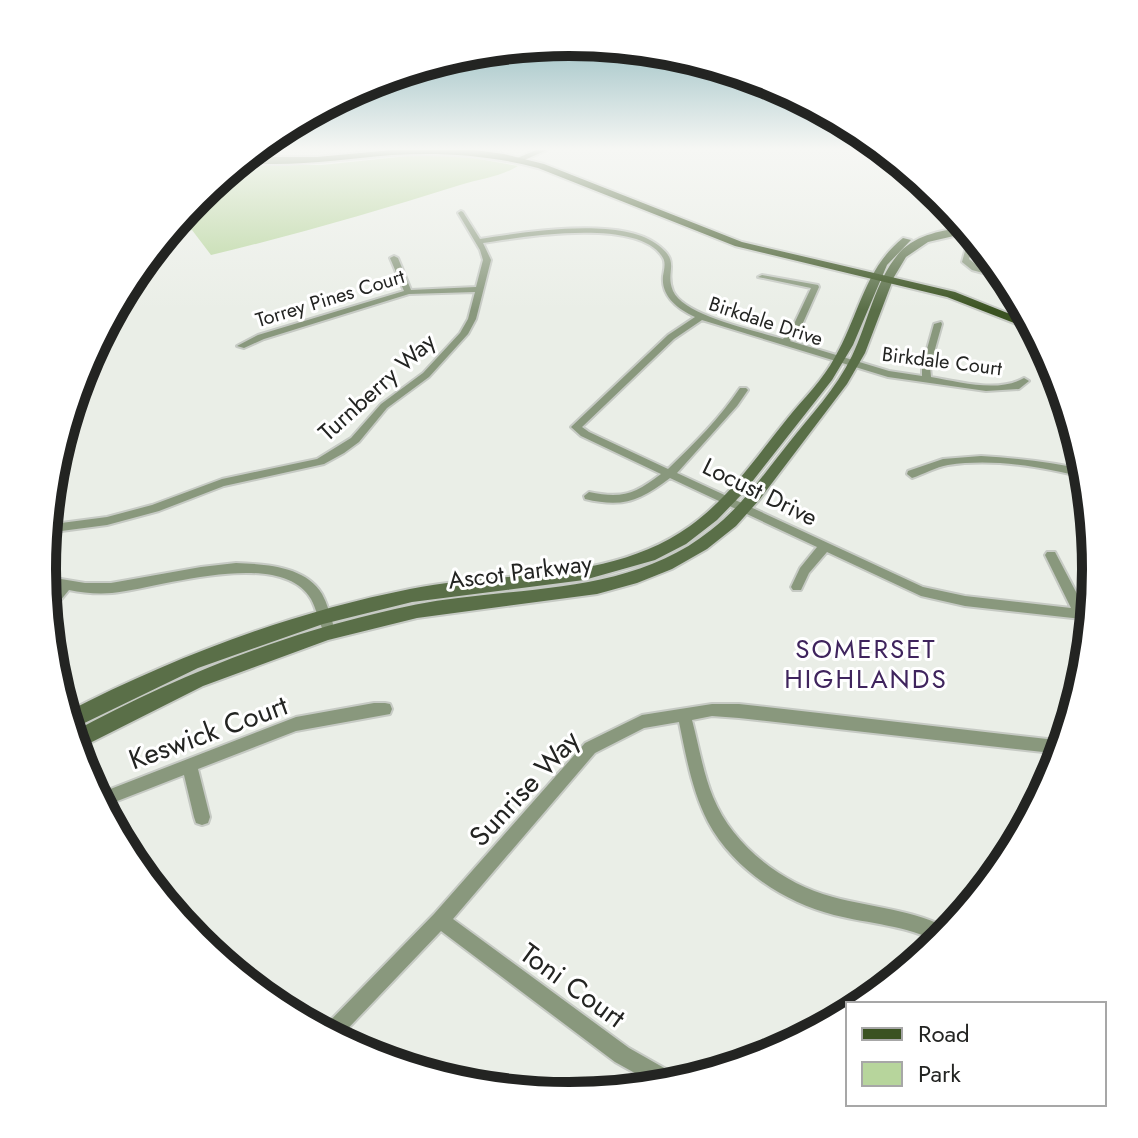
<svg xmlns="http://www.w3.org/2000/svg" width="1138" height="1138" font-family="Jost,sans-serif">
	<rect width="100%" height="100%" fill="#eaeee7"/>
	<path fill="#b7d59c" d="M417,155l51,2 50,9c-18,11 -39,13 -58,19 -83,26 -165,50 -249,70l-19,-25 -29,7 34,-41 37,-31h88z"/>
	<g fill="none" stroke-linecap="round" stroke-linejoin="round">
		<g stroke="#c6cac4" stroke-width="4">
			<path id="street" d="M461,211l2,1 17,27c44,-7 138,-22 175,4 28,19 9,27 18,48 11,25 84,40 110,48l11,-15 17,-36 -53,-11 4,-2 56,10 1,2 -17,38 -12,16 99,30 33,5v-9l12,-43 7,-2 1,2 -12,43 1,10c29,5 67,16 93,1l5,3 -10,8 -33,2 -98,-14 -186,-57 -28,19 -92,88 7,5 79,37c26,-25 52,-51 72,-81h6l2,2 -11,16 -60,67 246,114 42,9 106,12 -26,-53 2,-3h8l30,57 7,1 -1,10 -126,-14 -44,-10 -94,-44 -18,21 -8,17h-8l-2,-3 9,-19 17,-21 -147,-69c-30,23 -47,30 -85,21l-1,-3 5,-4c33,7 46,2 72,-18l-80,-38 -10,-9 97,-92 27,-18c-17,-8 -34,-20 -32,-41 1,-6 3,-13 0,-18 -23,-41 -141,-21 -180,-15l8,17 -15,59 -8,15 -39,43 -42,31 -28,34 -15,11 -20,11 -100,22 -65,25 -52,14 -61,8v-8l61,-8 45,-12 70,-26 95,-20 34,-21 30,-34 42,-31 37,-40 8,-14 7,-27 -66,2 -145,45 -20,9 -7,-2 21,-11 146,-44 -14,-33 4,-2 4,2 13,32 65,-3 7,-27 -3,-10 -22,-37z
				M983,246l2,4 -14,4 -2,5 9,7 28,9 3,5 -37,-10 -10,-8 3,-11z
				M981,456c36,2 71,6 105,14l1,8c-44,-11 -93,-20 -139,-13 -12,2 -24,9 -36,13l-5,-4 1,-3 35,-12z
				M236,563c28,1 70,3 86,31 5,9 8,20 11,30l-1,4 -5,1 -5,-1c-4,-9 -6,-20 -11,-29 -31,-52 -151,-11 -199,-6 -15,1 -29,0 -43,-3l-19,23 -4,1 -1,-13 11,-13 -12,-2 -1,-10 42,7h26l90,-16z
				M374,703h11l5,1 2,5 -2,5 -94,17 -98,38 12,48 -2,6 -6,2 -6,-2 -2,-6 -10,-42 -82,32 -7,-12 201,-78z
				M712,704h27l326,37 -4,13 -322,-36 -27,-2 -20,4c7,26 11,53 21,77 20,49 70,87 120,100 40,11 80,12 118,33l-11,13c-34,-18 -70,-19 -106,-28 -50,-13 -101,-46 -126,-93 -16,-31 -22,-66 -29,-100l-35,6 -49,25 -142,166 176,129 37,21 22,7 2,4 -30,7 -45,-25 -174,-131 -104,109 -17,-9 114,-117 151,-171 57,-28z
				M75,711l5,2 2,5 14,64 -5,6c-9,-17 -27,-56 -21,-75z"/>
		</g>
		<g stroke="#c6cac4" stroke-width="4">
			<path id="secondary" d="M536,150h11l-25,11 -7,-2z
				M967,227l4,5 -43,10 -22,15 -12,20 -29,76 -18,31 -87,115 -24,27 -29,23 -35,20 -35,14 -40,11 -180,24 -89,22 -125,46 -127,64 -5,-17c96,-52 197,-94 303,-119 28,-7 56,-13 84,-16 87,-11 181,-10 253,-68 31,-24 53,-56 77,-86 22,-28 48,-55 64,-88 16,-33 23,-76 48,-104 17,-18 44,-22 67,-25z
				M903,238l8,2 -24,25 -34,80 -21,35 -88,112 -27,28 -31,24 -31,16 -71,20 -172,22 -89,22 -125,44 -128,62 -5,-17c109,-56 224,-100 345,-124 93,-19 199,-5 280,-63 39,-28 67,-70 97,-107 16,-20 36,-39 48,-62 24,-41 29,-88 68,-119z"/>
		</g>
		<g stroke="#c6cac4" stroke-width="4">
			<path id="primary" d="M392,150h83l29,4 40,10 198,78 213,50 77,31 5,9 -90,-35 -212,-51 -197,-78c-49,-13 -96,-16 -146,-13 -51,4 -103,13 -154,7l6,-5h73z"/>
		</g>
		<use href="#street" fill="#89987d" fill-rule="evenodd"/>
		<use href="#secondary" fill="#5a6f48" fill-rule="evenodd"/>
		<use href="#primary" fill="#3a5221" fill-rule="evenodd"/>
	</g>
	<linearGradient id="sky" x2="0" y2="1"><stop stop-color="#83b1b7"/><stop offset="0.48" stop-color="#f6f7f4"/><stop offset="1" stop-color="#f6f7f4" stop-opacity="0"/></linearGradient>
	<rect width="1138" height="310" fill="url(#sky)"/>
	<g text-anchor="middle" stroke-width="6" stroke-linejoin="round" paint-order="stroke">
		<g font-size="20" fill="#232422" stroke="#fff">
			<text transform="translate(330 298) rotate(-17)" y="7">Torrey Pines Court</text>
			<text transform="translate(766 321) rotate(18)" y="7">Birkdale Drive</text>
			<text transform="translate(942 361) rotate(7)" y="7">Birkdale Court</text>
		</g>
		<g font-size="24" fill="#232422" stroke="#fff">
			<text transform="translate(377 387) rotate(-42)" y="8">Turnberry Way</text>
			<text transform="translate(760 492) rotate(26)" y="8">Locust Drive</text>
			<text transform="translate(520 572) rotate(-7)" y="8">Ascot Parkway</text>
		</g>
		<g font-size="26" letter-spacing="2" fill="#3f245d" stroke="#fff">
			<text x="866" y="658">SOMERSET<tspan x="866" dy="30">HIGHLANDS</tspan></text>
		</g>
		<g font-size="28" fill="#232422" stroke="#fff">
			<text transform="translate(208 732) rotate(-20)" y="10">Keswick Court</text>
			<text transform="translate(524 788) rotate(-47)" y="10">Sunrise Way</text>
			<text transform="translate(573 985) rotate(36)" y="10">Toni Court</text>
		</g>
	</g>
	<path d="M0 0H1138V1138H0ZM56 569a513 513 0 1 1 1026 0a513 513 0 1 1-1026 0Z" fill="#fff" fill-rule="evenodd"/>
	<path fill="none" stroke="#232422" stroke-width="10" d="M56 569a513 513 0 1 1 1026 0a513 513 0 1 1-1026 0Z"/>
	<rect x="846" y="1002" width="260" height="104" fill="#ffffff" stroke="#a7a7a7" stroke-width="2"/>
	<rect x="862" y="1028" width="40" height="12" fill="#3a5221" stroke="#a7a7a7" stroke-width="2"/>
	<text x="918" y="1042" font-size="24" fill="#232422">Road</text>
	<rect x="862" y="1062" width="40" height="24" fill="#b7d59c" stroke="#a7a7a7" stroke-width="2"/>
	<text x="918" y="1082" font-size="24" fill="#232422">Park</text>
</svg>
